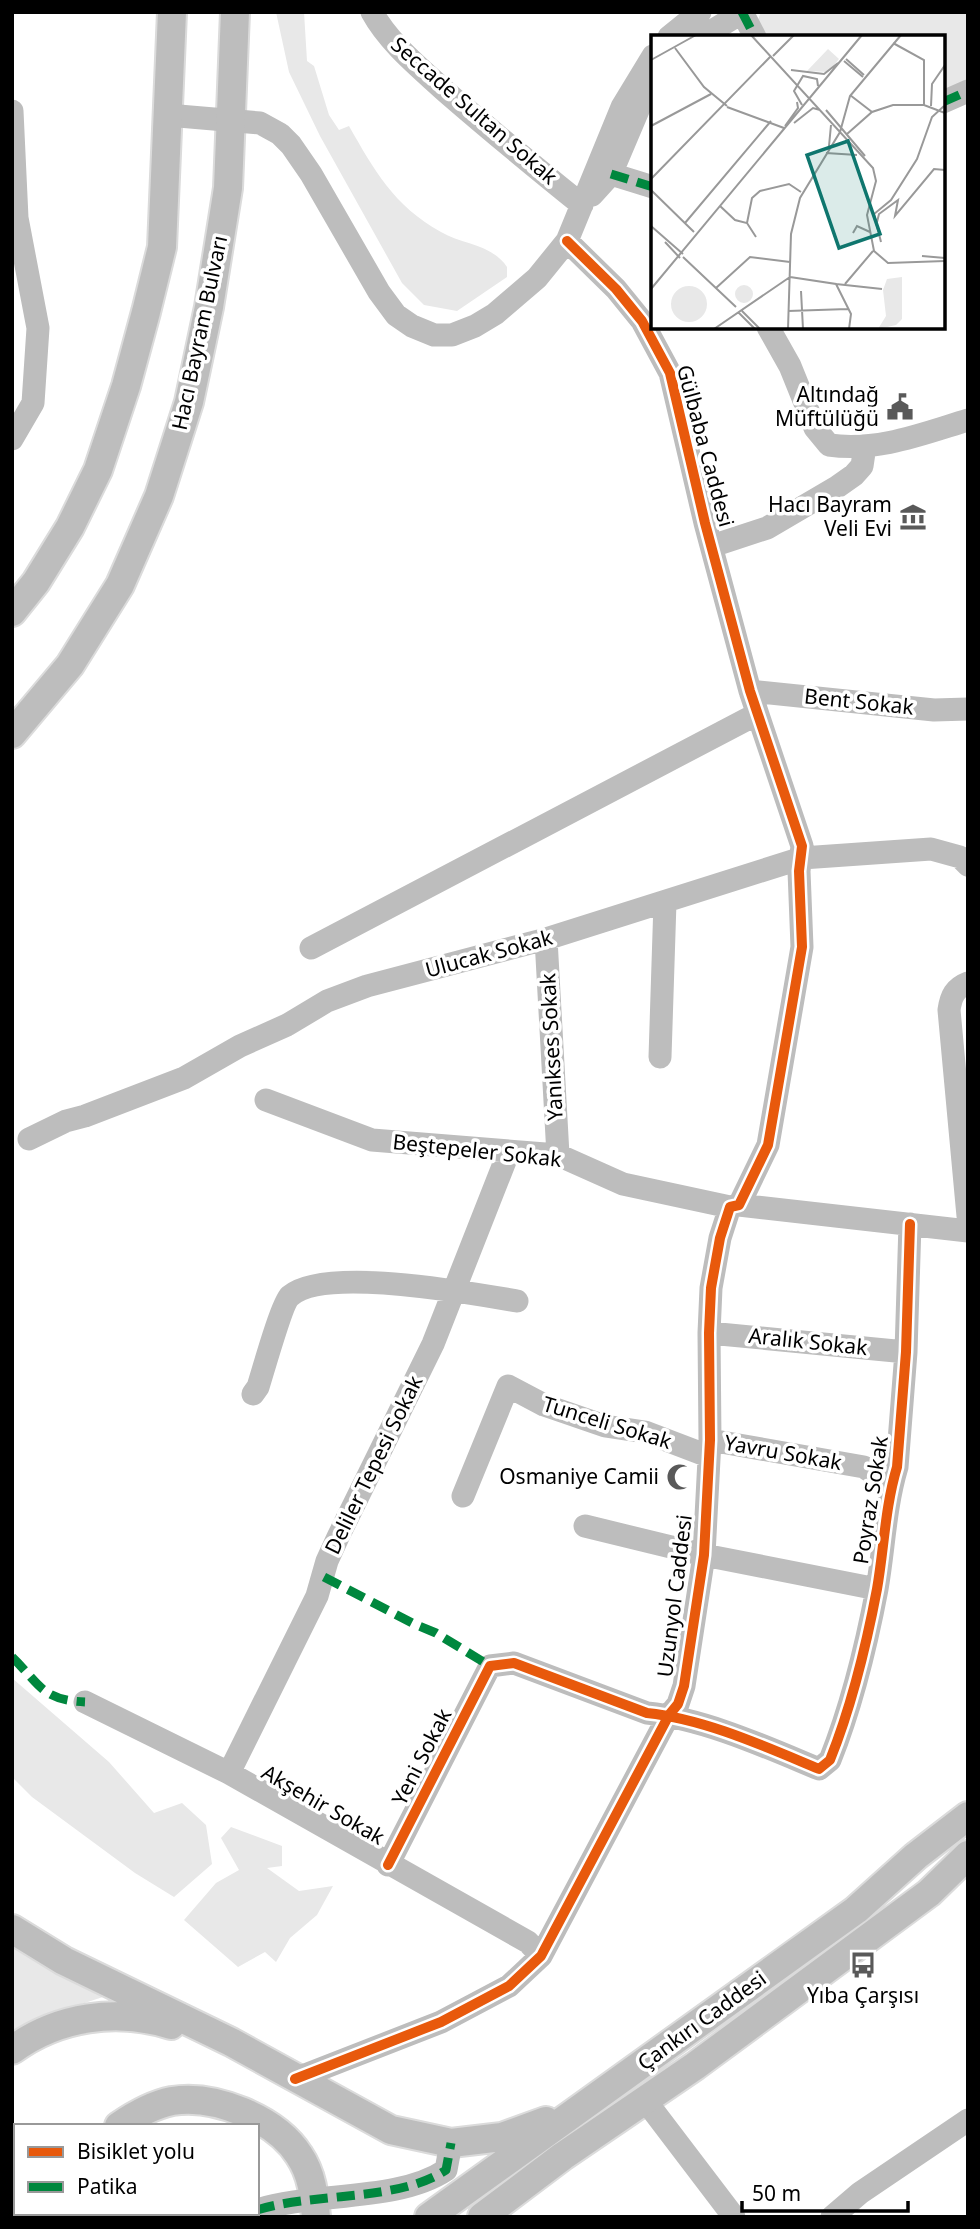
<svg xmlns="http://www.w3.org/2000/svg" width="980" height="2229" font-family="'Noto Sans',sans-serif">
	<rect width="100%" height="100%" fill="#fff"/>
	<path fill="#e8e8e8" d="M276,12h28l3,49 7,5 15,49 10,15 10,-4c25,44 45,80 92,106 22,13 51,12 66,35v10l-50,34 -33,-6 -22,-22 -82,-147 -31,-64z
		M761,12h207v72l-25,12v-59h-177l-9,-15z
		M12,1678l97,84 45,51 28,-10 24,22 6,39 -38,33 -39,-24 -103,-76 -20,-20z
		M231,1827l51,19v20l-15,2 32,23 34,-5 -16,29 -27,23 -14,24 -11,-10 -27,15 -54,-47 32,-37 23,-13 -18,-32z
		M12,1945l22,16 72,35 -61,20 -33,17z"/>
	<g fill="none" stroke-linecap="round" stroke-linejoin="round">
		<g stroke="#dbdbdb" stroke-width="32">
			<path id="major" d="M12,612l24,-30 34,-55 28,-57 28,-84 20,-74 16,-65 10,-235
				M12,734l58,-69 50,-80 39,-89 30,-94 20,-95 19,-119 7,-176
				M12,1929l52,32 167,81 160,88 60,13 51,-6 44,-16
				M12,2050c46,-34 105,-42 159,-25
				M119,2126c16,-11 33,-21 53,-25 43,-7 104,18 127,54 13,19 15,40 17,62
				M12,2148l4,8
				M41,2213l2,4
				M67,2217v-4
				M429,2217l427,-307 60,-54 52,-40
				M482,2217l81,-61 132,-90 234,-173 39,-38"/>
		</g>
		<path stroke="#bdbdbd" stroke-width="23" d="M372,12c17,31 47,55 73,79 45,39 91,77 137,114
			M742,12l13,25
			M669,37l31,-25
			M702,37l41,-25
			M943,102l25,-11
			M12,111l5,107 21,110 -5,75 -21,36
			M167,115l93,8 20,11 11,11 20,29 68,118 17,23 16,11 22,9h18l23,-9 20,-12 42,-36 30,-37 55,-134 31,-51
			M611,174l42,13
			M592,195l19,-21 28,-66 14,-22
			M768,327l22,39 25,62 14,17c48,7 93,-11 139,-25
			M712,546l55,-18 70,-41 17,-12 8,-9 3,-20
			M750,691l184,19 34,-1
			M546,939l12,216
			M311,948l446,-234
			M968,983c-13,5 -17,13 -19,27l19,206
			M660,1057l5,-155
			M266,1100l106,40 186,15 65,29 107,23
			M29,1139l37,-18 19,-5 99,-38 56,-32 47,-21 40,-24 40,-15 179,-47 256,-81 129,-9 29,8 8,8
			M739,1205l229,26
			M709,1333l197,19
			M253,1394l5,-7c5,-16 24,-84 32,-91 34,-30 181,-3 227,5
			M710,1440l154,27 28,19
			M463,1496l45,-110 36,19 61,21 40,6 63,24
			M585,1526l119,29 173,34
			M85,1702l144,71 299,169 13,14
			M229,1773l88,-177 10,-35 11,-24 95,-193 76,-193
			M388,1865l102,-199 24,-3 133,50c58,6 119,34 172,56l11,-9c22,-55 36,-113 47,-171 7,-40 8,-82 20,-122l9,-115 4,-128
			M295,2079l146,-57 68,-36 32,-30 128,-241 9,-11 6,-18 20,-131 6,-115 -1,-107 2,-45 9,-50 10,-31 9,-2 29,-60 34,-198 -3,-76 3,-25 -52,-155 -45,-168 -35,-150 -28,-52 -26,-32 -49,-48
			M645,2100l89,117
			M257,2210c57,-18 141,-8 189,-40l5,-27
			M234,2217l12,-4
			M832,2217l28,-24 108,-73"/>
		<use href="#major" stroke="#bdbdbd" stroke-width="28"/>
		<path stroke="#00873e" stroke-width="9" stroke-dasharray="18 9" stroke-linecap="butt" d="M742,12l13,25
			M943,102l25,-11
			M611,174l42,13
			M324,1577l90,47 22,9 54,33
			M12,1657c28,27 29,43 73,45
			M257,2210c57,-18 141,-8 189,-40l5,-27
			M234,2217l12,-4"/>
		<g stroke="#fff" stroke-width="15">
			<path id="cycleway" d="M388,1865l102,-199 24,-3 133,50c58,6 119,34 172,56l11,-9c22,-55 36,-113 47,-171 7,-40 8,-82 20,-122l9,-115 4,-128
				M295,2079l146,-57 68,-36 32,-30 128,-241 9,-11 6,-18 20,-131 6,-115 -1,-107 2,-45 9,-50 10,-31 9,-2 29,-60 34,-198 -3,-76 3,-25 -52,-155 -45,-168 -35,-150 -28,-52 -26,-32 -49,-48"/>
		</g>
		<use href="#cycleway" stroke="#e8590c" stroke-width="10"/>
	</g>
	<defs>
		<g id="civic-bare" transform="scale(2.1)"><path d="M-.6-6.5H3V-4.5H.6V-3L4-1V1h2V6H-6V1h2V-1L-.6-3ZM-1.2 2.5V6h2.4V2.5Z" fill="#595959" stroke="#fff" stroke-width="2.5" paint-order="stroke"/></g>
		<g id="museum-bare" transform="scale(2.1)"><path d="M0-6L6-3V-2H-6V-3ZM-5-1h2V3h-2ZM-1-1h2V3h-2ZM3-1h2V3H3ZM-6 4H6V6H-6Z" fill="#595959" stroke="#fff" stroke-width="2.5" paint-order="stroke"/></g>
		<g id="mosque-bare" transform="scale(2.1)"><path d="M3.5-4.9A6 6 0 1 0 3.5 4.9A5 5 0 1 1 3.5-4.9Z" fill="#595959" stroke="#fff" stroke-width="2.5" paint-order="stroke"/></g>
		<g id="bus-bare" transform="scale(2.1)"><path d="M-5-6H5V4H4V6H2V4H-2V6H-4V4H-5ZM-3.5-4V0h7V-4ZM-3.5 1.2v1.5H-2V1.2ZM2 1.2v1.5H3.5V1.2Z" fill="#595959" stroke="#fff" stroke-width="2.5" paint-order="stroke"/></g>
	</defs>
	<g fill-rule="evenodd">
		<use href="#civic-bare" x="900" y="407"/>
		<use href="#museum-bare" x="913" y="517"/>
		<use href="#mosque-bare" x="680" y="1477"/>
		<use href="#bus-bare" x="863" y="1965"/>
	</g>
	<g text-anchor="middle" stroke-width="7" stroke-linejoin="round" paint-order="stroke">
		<g font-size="21" fill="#000" stroke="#fff">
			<text transform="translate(474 111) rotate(41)" y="7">Seccade Sultan Sokak</text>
			<text transform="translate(200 333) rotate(-78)" y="7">Hacı Bayram Bulvarı</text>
			<text transform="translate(705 446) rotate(75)" y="7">Gülbaba Caddesi</text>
			<text transform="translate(859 702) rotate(6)" y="7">Bent Sokak</text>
			<text transform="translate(489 954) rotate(-15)" y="7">Ulucak Sokak</text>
			<text transform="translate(552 1047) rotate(-93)" y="7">Yanıkses Sokak</text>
			<text transform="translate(477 1151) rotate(6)" y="7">Beştepeler Sokak</text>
			<text transform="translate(808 1342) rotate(6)" y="7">Aralık Sokak</text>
			<text transform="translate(607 1423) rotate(17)" y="7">Tunceli Sokak</text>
			<text transform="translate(783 1453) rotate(10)" y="7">Yavru Sokak</text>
			<text transform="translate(374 1465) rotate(-64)" y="7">Deliler Tepesi Sokak</text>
			<text transform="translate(871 1500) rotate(-81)" y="7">Poyraz Sokak</text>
			<text transform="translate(675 1596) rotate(-83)" y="7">Uzunyol Caddesi</text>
			<text transform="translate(422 1757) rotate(-63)" y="7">Yeni Sokak</text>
			<text transform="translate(323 1805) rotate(30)" y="7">Akşehir Sokak</text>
			<text transform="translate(702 2021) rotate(-36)" y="7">Çankırı Caddesi</text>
		</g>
		<g font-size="21" fill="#000" stroke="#fff" text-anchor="end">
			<text x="879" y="402">Altındağ<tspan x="879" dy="24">Müftülüğü</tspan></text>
			<text x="892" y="512">Hacı Bayram<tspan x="892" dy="24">Veli Evi</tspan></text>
			<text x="659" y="1484">Osmaniye Camii</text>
			<text x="863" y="2003" text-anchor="middle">Yıba Çarşısı</text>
		</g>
	</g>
	<g transform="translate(651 35)">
		<rect width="294" height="294" fill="#fff"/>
		<path d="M177,14l11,10 -11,13 -21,-1zM251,242v42l-6,6 -18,4 8,-13 -3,-26 4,-11zM84 259a9 9 0 1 1 18 0a9 9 0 1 1-18 0ZM20 269a18 18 0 1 1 36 0a18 18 0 1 1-36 0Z" fill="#e8e8e8"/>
		<path fill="none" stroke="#999" stroke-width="2" d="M100,0l122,133 3,13 -9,34 7,36 14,12 57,-2M242,8l31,17v45M24,13l29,39 23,19M122,21l21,-21M195,24l18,16M0,25l45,-25M193,26l19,16M140,35l33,4 14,-11M199,60l22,17M151,70l-8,-14 9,-15 14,3 1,7M280,71l1,-22 13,-19M76,72l57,21M175,75l39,46M143,88l19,-15 7,2M0,91l60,-32M134,91l13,-18 -1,-6M196,99l25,-22 21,-7h31l21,8M178,111l2,-21M175,118l31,2M0,144l119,-122M0,155l43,42M69,171l15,14 12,3 9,14M226,187l2,-8 19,-14 -3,16 39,-47 11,1M34,188l86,-102M96,188l5,-25 8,-7 29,-7 12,8M0,191l32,28M202,198l4,-7 13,6M14,207l15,16M230,207l-7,-28 17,-14 26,-41 15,-42 12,-11M271,221l23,2M32,222l53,50M139,242l46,7 15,30 -2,15M185,249l46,5M194,249l28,-33M65,253l34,-31 40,5M0,254l211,-254M150,256l2,38M91,276l18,18M137,276l60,-2M87,277l17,17M63,294l76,-52M137,294l3,-95 9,-36 40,-66 10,-36 51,-61"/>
		<path fill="#0f766e" fill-opacity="0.15" stroke="#0f766e" stroke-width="3.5" d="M197,106l32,93 -41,14 -32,-93z"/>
		<rect width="294" height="294" fill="none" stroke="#000" stroke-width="3.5"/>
	</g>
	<rect width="980" height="2229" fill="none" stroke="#000000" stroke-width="28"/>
	<rect x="14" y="2124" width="245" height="91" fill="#ffffff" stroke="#999999" stroke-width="2"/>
	<rect x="28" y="2147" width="35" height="10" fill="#e8590c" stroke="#999999" stroke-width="2"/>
	<text x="77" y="2159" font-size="21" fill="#000000">Bisiklet yolu</text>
	<rect x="28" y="2182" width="35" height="10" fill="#00873e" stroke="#999999" stroke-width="2"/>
	<text x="77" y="2194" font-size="21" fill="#000000">Patika</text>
	<path d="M742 2201v10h166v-10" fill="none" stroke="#000000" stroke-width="3.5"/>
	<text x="752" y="2201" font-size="21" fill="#000000" stroke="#ffffff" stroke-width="5" paint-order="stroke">50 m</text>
</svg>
